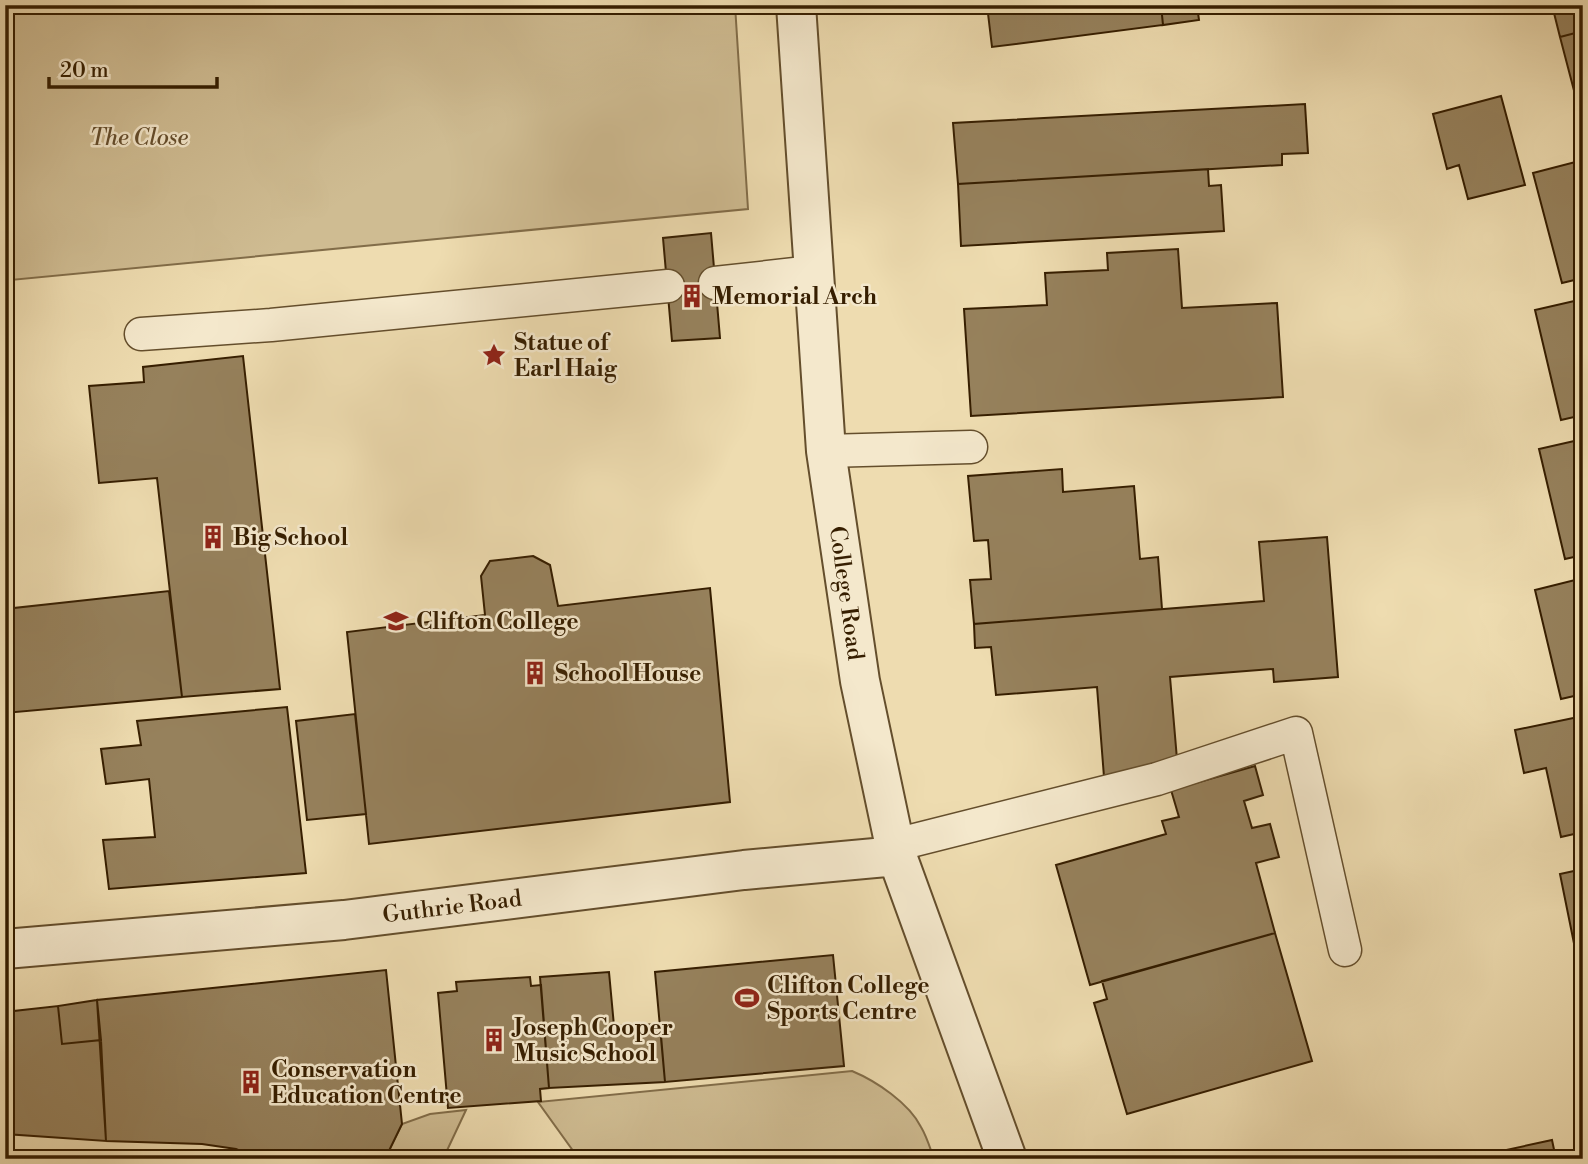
<svg xmlns="http://www.w3.org/2000/svg" width="1588" height="1164" font-family="'Libre Bodoni',serif">
	<rect width="100%" height="100%" fill="#eedcb0"/>
	<filter id="stains"><feTurbulence type="fractalNoise" baseFrequency=".00286" numOctaves="4"/><feColorMatrix values="0 0 0 0 .2 0 0 0 0 .09 0 0 0 0 .02 0 0 0 .5 -.17"/></filter>
	<radialGradient id="worn" r=".72"><stop offset=".6" stop-color="#630" stop-opacity="0"/><stop offset="1" stop-color="#630" stop-opacity=".3"/></radialGradient>
	<path fill="#cfbc92" stroke="#826d49" stroke-width="2" d="M5,5h730l13,204 -737,71 -2,-34h-4z
		M852,1071c24,10 57,32 69,56 6,10 9,21 13,32h-355l-41,-57z
		M466,1110l-23,49h-58l17,-35 28,-10z"/>
	<path fill="#96815c" stroke="#361e00" stroke-width="2" d="M987,5h174l2,20 -171,22z
		M1161,5h36l2,15 -36,5z
		M1552,5h31v26l-23,6z
		M1583,31v94l-23,-88z
		M1501,96l24,89 -57,14 -9,-34 -12,4 -14,-55z
		M1305,104l3,49 -26,1v11l-324,19 -5,-61z
		M1583,160v118l-21,5 -29,-110z
		M1208,169l1,17 12,-1 3,46 -263,15 -3,-62z
		M711,233l9,105 -48,3 -9,-103z
		M1178,249l4,59 95,-5 6,94 -312,19 -7,-107 83,-4 -2,-32 63,-3 -1,-17z
		M1583,299v116l-22,5 -26,-110z
		M243,356l37,333 -98,8 -25,-219 -58,5 -10,-97 55,-4 -1,-15z
		M1583,439v116l-18,4 -26,-110z
		M1062,469l1,23 71,-6 6,73 18,-2 4,52 -188,15 -4,-44 21,-1 -3,-39 -14,1 -6,-65z
		M1327,537l11,140 -64,5 -1,-13 -103,8 8,94 -74,6 -7,-90 -101,8 -5,-48 -16,1 -1,-24 290,-23 -5,-59z
		M533,556l17,9 8,41 152,-18 20,214 -361,42 -22,-212 138,-17 -4,-39 9,-15z
		M1583,578v116l-22,5 -26,-109z
		M169,591l13,106 -177,16v-104z
		M287,707l19,166 -197,16 -6,-49 52,-3 -6,-58 -43,5 -5,-35 40,-4 -4,-24z
		M355,714l11,100 -59,6 -11,-99z
		M1583,716v116l-22,5 -15,-69 -22,5 -9,-43z
		M1255,766l8,29 -19,6 8,27 18,-4 9,33 -23,6 19,70 -185,52 -34,-120 110,-31 -4,-13 17,-4 -8,-27z
		M1583,869v119l-23,-114z
		M1275,933l37,128 -185,53 -33,-111 13,-4 -5,-18z
		M833,955l11,111 -179,16 -10,-110z
		M386,970l16,154 -17,35h-126l-23,-10 -34,-5 -96,-3 -9,-141z
		M609,972l5,54 46,-2 5,58 -116,6 -9,-111z
		M530,977l1,9 10,-1 8,103 -9,1 1,12 -93,7 -10,-115 19,-2 -1,-9z
		M97,1000l4,40 -39,4 -4,-38z
		M58,1006l4,38 39,-4 5,101 -101,-7v-122z
		M1552,1140l4,19h-72l-1,-4z
		M519,1150l13,2 10,7h-48l13,-7z"/>
	<g fill="none" stroke-linecap="round" stroke-linejoin="round">
		<g stroke="#644e2c" stroke-width="35">
			<path id="lane" d="M715,283l98,-11
				M141,334l130,-9 397,-39
				M826,451l145,-4
				M895,845l262,-66 139,-46 49,217"/>
		</g>
		<g stroke="#644e2c" stroke-width="42">
			<path id="street" d="M796,5l30,446 34,230 37,175 110,303
				M5,949l339,-29 400,-50 153,-14"/>
		</g>
		<use href="#lane" stroke="#f4e8cc" stroke-width="32"/>
		<use href="#street" stroke="#f4e8cc" stroke-width="38"/>
	</g>
	<defs>
		<g id="building-bare" transform="scale(1.89)"><path d="M-4-6H4V6H1V3H-1V6H-4ZM-2.5-4.3h1.7v1.8h-1.7ZM.8-4.3h1.7v1.8H.8ZM-2.5-1h1.7V.8h-1.7ZM.8-1h1.7V.8H.8Z" fill="#8f2418" stroke="#f4e8cc" stroke-width="2.5" paint-order="stroke"/></g>
		<g id="sight-bare" transform="scale(1.89)"><path d="M0-6L1.8-2.2L6-1.7L2.9 1.2L3.7 5.4L0 3.3L-3.7 5.4L-2.9 1.2L-6-1.7L-1.8-2.2Z" fill="#8f2418" stroke="#f4e8cc" stroke-width="2.5" paint-order="stroke"/></g>
		<g id="school-bare" transform="scale(1.89)"><path d="M0-5L7-2L0 1L-7-2ZM-4 1L0 2.5L4 1V4Q0 6-4 4Z" fill="#8f2418" stroke="#f4e8cc" stroke-width="2.5" paint-order="stroke"/></g>
		<g id="stadium-bare" transform="scale(1.89)"><path d="M0-5a6.5 5 0 1 0 0 10a6.5 5 0 1 0 0-10ZM-3.5-1.8h7v3.6h-7Z" fill="#8f2418" stroke="#f4e8cc" stroke-width="2.5" paint-order="stroke"/></g>
	</defs>
	<g fill-rule="evenodd">
		<use href="#building-bare" x="692" y="296"/>
		<use href="#sight-bare" x="494" y="355"/>
		<use href="#building-bare" x="213" y="537"/>
		<use href="#school-bare" x="396" y="621"/>
		<use href="#building-bare" x="535" y="673"/>
		<use href="#stadium-bare" x="747" y="998"/>
		<use href="#building-bare" x="494" y="1040"/>
		<use href="#building-bare" x="251" y="1082"/>
	</g>
	<g text-anchor="middle" stroke-width="5" stroke-linejoin="round" paint-order="stroke">
		<g font-size="23" font-style="italic" fill="#644d2c" stroke="#f4e8cc">
			<text x="139" y="145">The Close</text>
		</g>
		<g font-size="23" font-weight="bold" fill="#361e00" stroke="#f4e8cc" text-anchor="start">
			<text x="712" y="304">Memorial Arch</text>
			<text x="514" y="350">Statue of<tspan x="514" dy="26">Earl Haig</tspan></text>
			<text x="233" y="545">Big School</text>
			<text x="416" y="629">Clifton College</text>
			<text x="555" y="681">School House</text>
			<text x="767" y="993">Clifton College<tspan x="767" dy="26">Sports Centre</tspan></text>
			<text x="514" y="1035">Joseph Cooper<tspan x="514" dy="26">Music School</tspan></text>
			<text x="271" y="1077">Conservation<tspan x="271" dy="26">Education Centre</tspan></text>
		</g>
		<g font-size="23" fill="#361e00" stroke="#f4e8cc">
			<text transform="translate(847 593) rotate(82)" y="8">College Road</text>
			<text transform="translate(452 906) rotate(-7)" y="8">Guthrie Road</text>
		</g>
	</g>
	<rect width="1588" height="1164" fill="none" stroke="#eedcb0" stroke-width="28"/>
	<rect x="7" y="7" width="1574" height="1150" fill="none" stroke="#361e00" stroke-width="3.5"/>
	<rect x="14" y="14" width="1560" height="1136" fill="none" stroke="#361e00" stroke-width="2"/>
	<path d="M49 77v10h168v-10" fill="none" stroke="#361e00" stroke-width="3.5"/>
	<text x="60" y="77" font-size="21" fill="#361e00" stroke="#f4e8cc" stroke-width="5" paint-order="stroke">20 m</text>
	<rect width="100%" height="100%" filter="url(#stains)"/>
	<rect width="100%" height="100%" fill="url(#worn)"/>
</svg>
